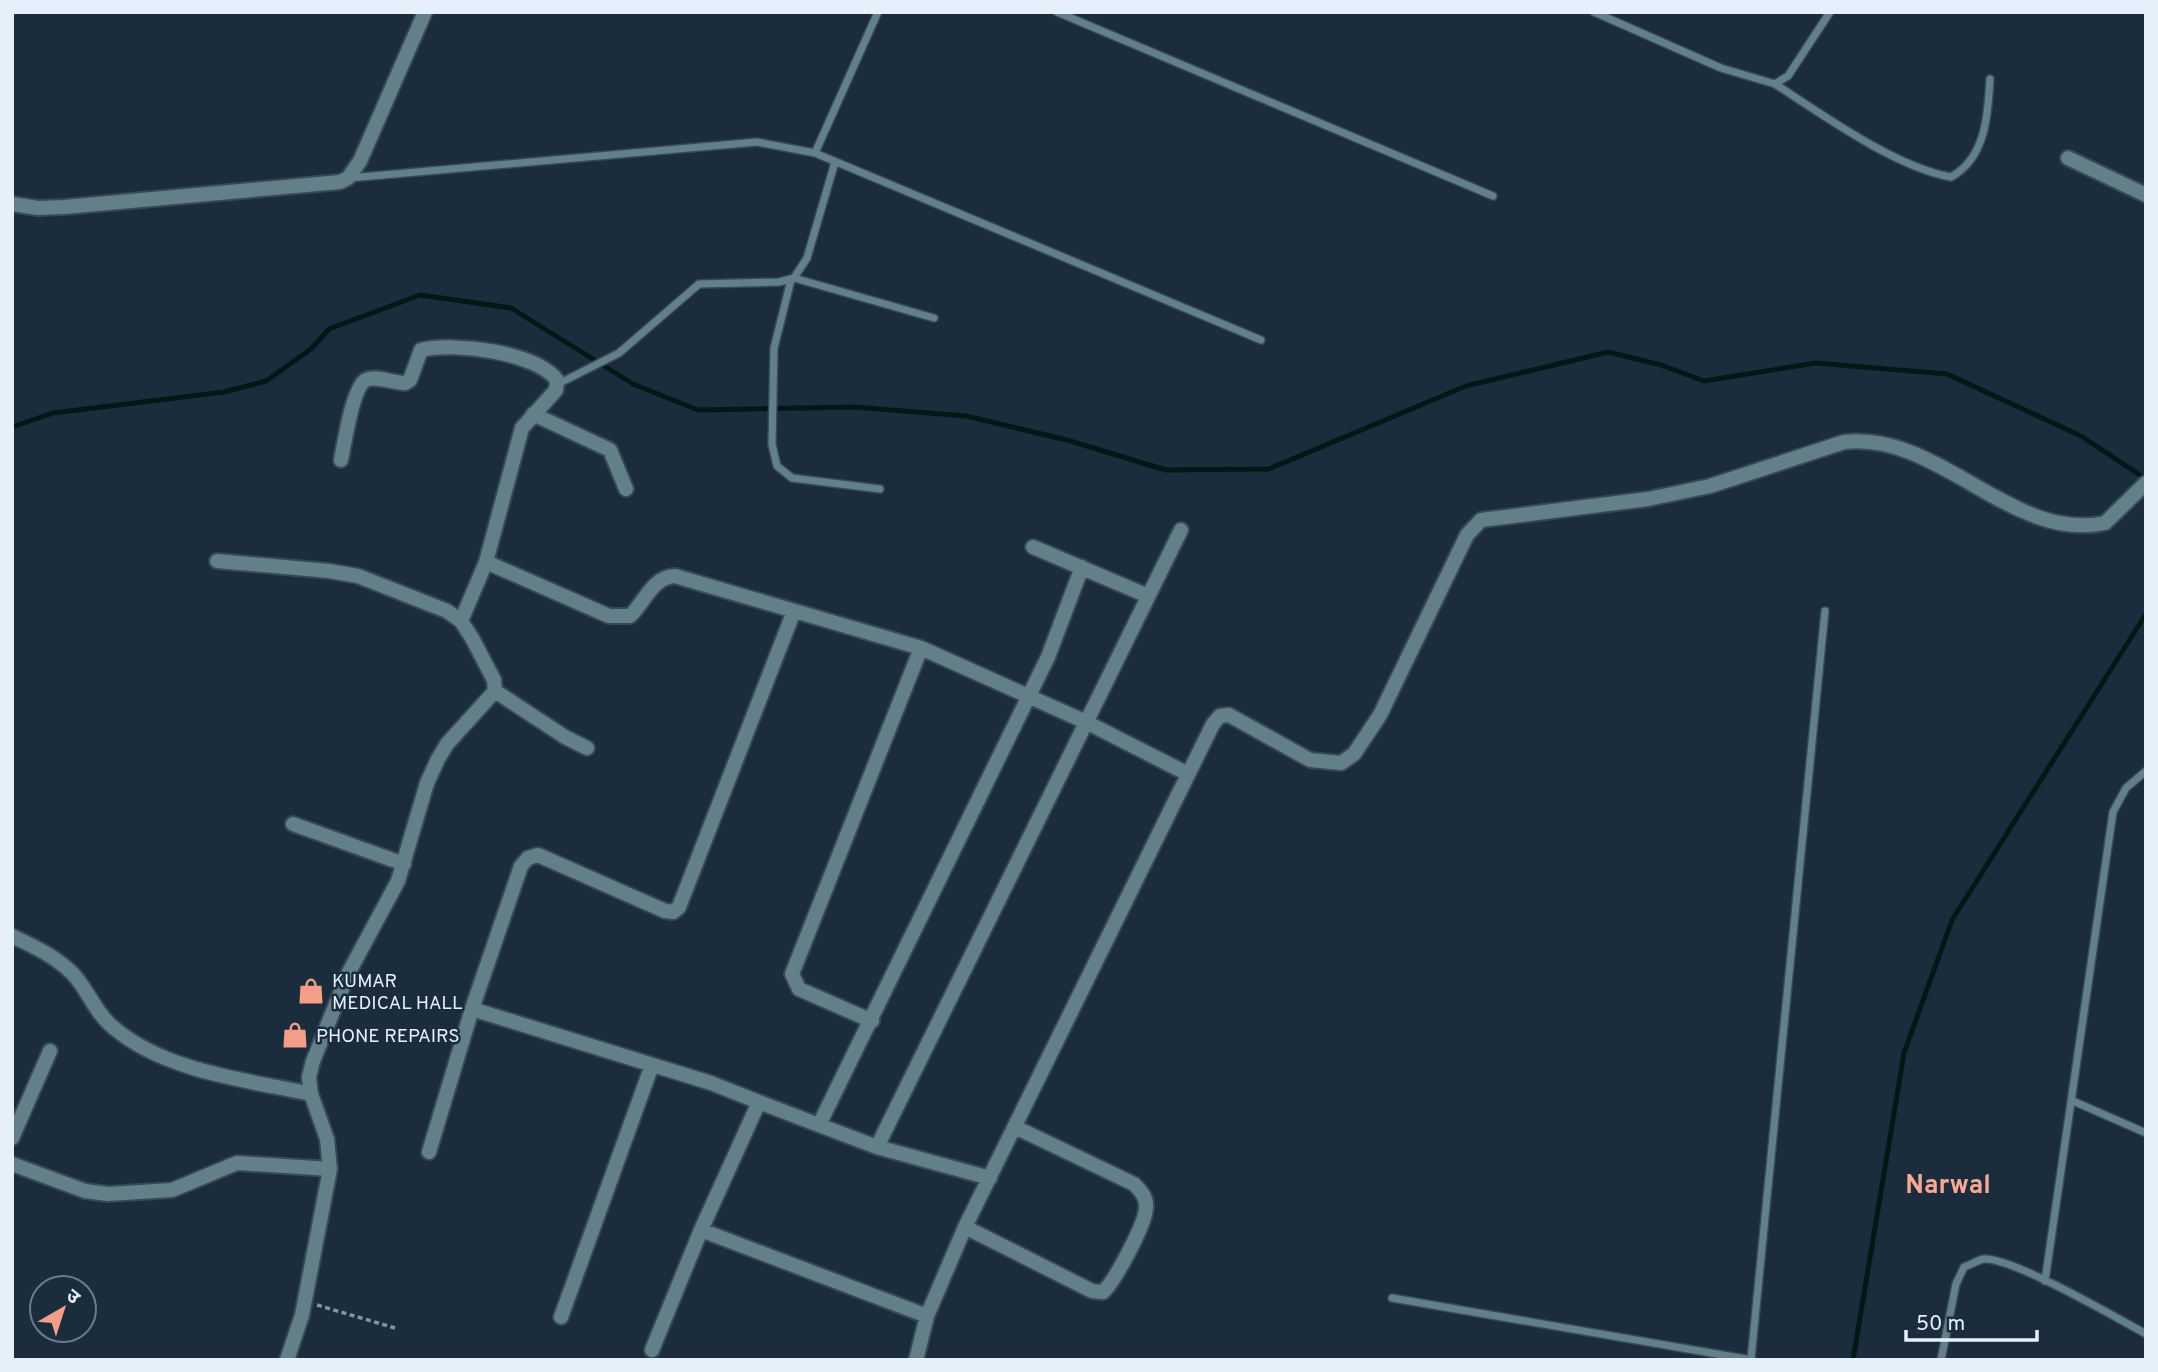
<svg xmlns="http://www.w3.org/2000/svg" width="2158" height="1372" font-family="Overpass,'Noto Sans Devanagari',sans-serif">
	<rect width="100%" height="100%" fill="#1b2d3d"/>
	<g fill="none" stroke-linecap="round" stroke-linejoin="round">
		<path stroke="#011816" stroke-width="5" d="M12,427l41,-14 171,-21 42,-11 45,-32 18,-20 91,-34 91,13 122,76 65,26 156,-3 112,9 101,24 99,30 103,-1 197,-83 142,-34 53,13 43,16 111,-18 132,11 134,62 65,43
			M1853,1360l51,-307 48,-133 194,-306"/>
		<g stroke="#374858" stroke-width="10">
			<path id="service" d="M1057,12l436,184
				M1594,12l127,56 54,16 13,-8 42,-64
				M1775,84c48,31 120,83 176,93 35,-19 37,-63 39,-98
				M815,153l63,-141
				M349,178l408,-36 58,11 446,187
				M794,278l140,40
				M791,280l-17,68 -2,96 5,22 15,12 88,11
				M558,384l61,-31 80,-69 80,-2 15,-4 13,-20 28,-96
				M2073,1101l73,32
				M2045,1281l68,-469 13,-24 20,-17
				M1392,1298l360,62
				M1751,1359l74,-748
				M1941,1360l15,-76 8,-17c6,-2 14,-7 20,-8 28,-2 133,59 162,75"/>
		</g>
		<g stroke="#374858" stroke-width="18">
			<path id="minor" d="M2068,158l78,37
				M533,414l77,36 16,39
				M341,460c3,-15 12,-74 25,-80 9,-5 28,3 39,3l5,-3 11,-30c34,-8 114,2 136,30l-1,10 -34,38 -36,134 -25,59
				M1033,547l115,49
				M217,561l112,10 29,5 89,35 14,10 11,17 22,42 1,11 -48,53 -9,15 -11,24 -29,98 -49,91 -36,89 -4,16 2,17 16,45 3,30 -28,146 -15,45
				M486,562l123,54h21c15,-14 22,-39 45,-40l246,72 165,74 102,52
				M495,691l70,46 22,11
				M293,824l111,40
				M12,936c21,10 43,20 60,37 16,16 23,40 42,55 52,44 133,52 197,66
				M472,1009l49,-143 7,-8 10,-3 127,56 8,1 6,-5 115,-296
				M872,1021l-73,-32 -7,-15 129,-326
				M819,1125l58,22 304,-617
				M12,1138l38,-87
				M877,1147l113,31
				M429,1152l43,-143 239,74 48,19
				M12,1164l73,27 23,3 64,-4 65,-27 93,6
				M965,1227l127,64 11,1c12,-11 42,-67 43,-84 1,-10 -5,-17 -12,-24l-119,-57
				M927,1316l-226,-86 58,-128 60,23 229,-468 34,-90
				M561,1317l91,-252
				M652,1350l49,-120
				M916,1360l11,-44 38,-89 248,-503 7,-8 9,-1 81,45 31,3 13,-9 26,-39 87,-180 14,-15 167,-21 62,-13 134,-44c95,-11 168,101 261,81l41,-40"/>
		</g>
		<g stroke="#374858" stroke-width="18">
			<path id="tertiary" d="M12,204l26,4 26,-1 276,-25 8,-4 12,-17 65,-149"/>
		</g>
		<path stroke="#8694a2" stroke-width="3.5" stroke-dasharray="5 3.5" stroke-linecap="butt" d="M317,1305l78,23"/>
		<use href="#service" stroke="#638088" stroke-width="7"/>
		<use href="#minor" stroke="#638088" stroke-width="14"/>
		<use href="#tertiary" stroke="#638088" stroke-width="14"/>
	</g>
	<defs>
		<g id="shop-bare" transform="scale(2.1)"><path d="M-5-2.5h2.3a2.7 3.5 0 0 1 5.4 0H5L5.5 6h-11ZM-1.5-2.5h3a1.5 2.3 0 0 0-3 0Z" fill="#f49e8a" stroke="#1b2d3d" stroke-width="2.5" paint-order="stroke"/></g>
	</defs>
	<g fill-rule="evenodd">
		<use href="#shop-bare" x="311" y="991"/>
		<use href="#shop-bare" x="295" y="1035"/>
	</g>
	<g text-anchor="middle" stroke-width="5" stroke-linejoin="round" paint-order="stroke">
		<g font-size="19" fill="#e5f0fb" stroke="#1b2d3d" text-anchor="start">
			<text x="332" y="987">KUMAR<tspan x="332" dy="22">MEDICAL HALL</tspan></text>
			<text x="316" y="1042">PHONE REPAIRS</text>
		</g>
		<g font-size="26" font-weight="bold" fill="#f9a895" stroke="#1b2d3d">
			<text x="1948" y="1193">Narwal</text>
		</g>
	</g>
	<rect width="2158" height="1372" fill="none" stroke="#e5f0fb" stroke-width="28"/>
	<g transform="translate(63 1309) rotate(39)"><circle r="33" fill="#1b2d3d" stroke="#6c7b89" stroke-width="2"/>
	<path d="M0-5L12 26L0 18L-12 26Z" fill="#f49e8a"/>
	<text y="-10" font-size="19" font-weight="bold" text-anchor="middle" fill="#e5f0fb">उ</text>
	</g>
	<path d="M1906 1330v10h131v-10" fill="none" stroke="#e5f0fb" stroke-width="3.5"/>
	<text x="1916" y="1330" font-size="21" fill="#e5f0fb" stroke="#1b2d3d" stroke-width="5" paint-order="stroke">50 m</text>
</svg>
